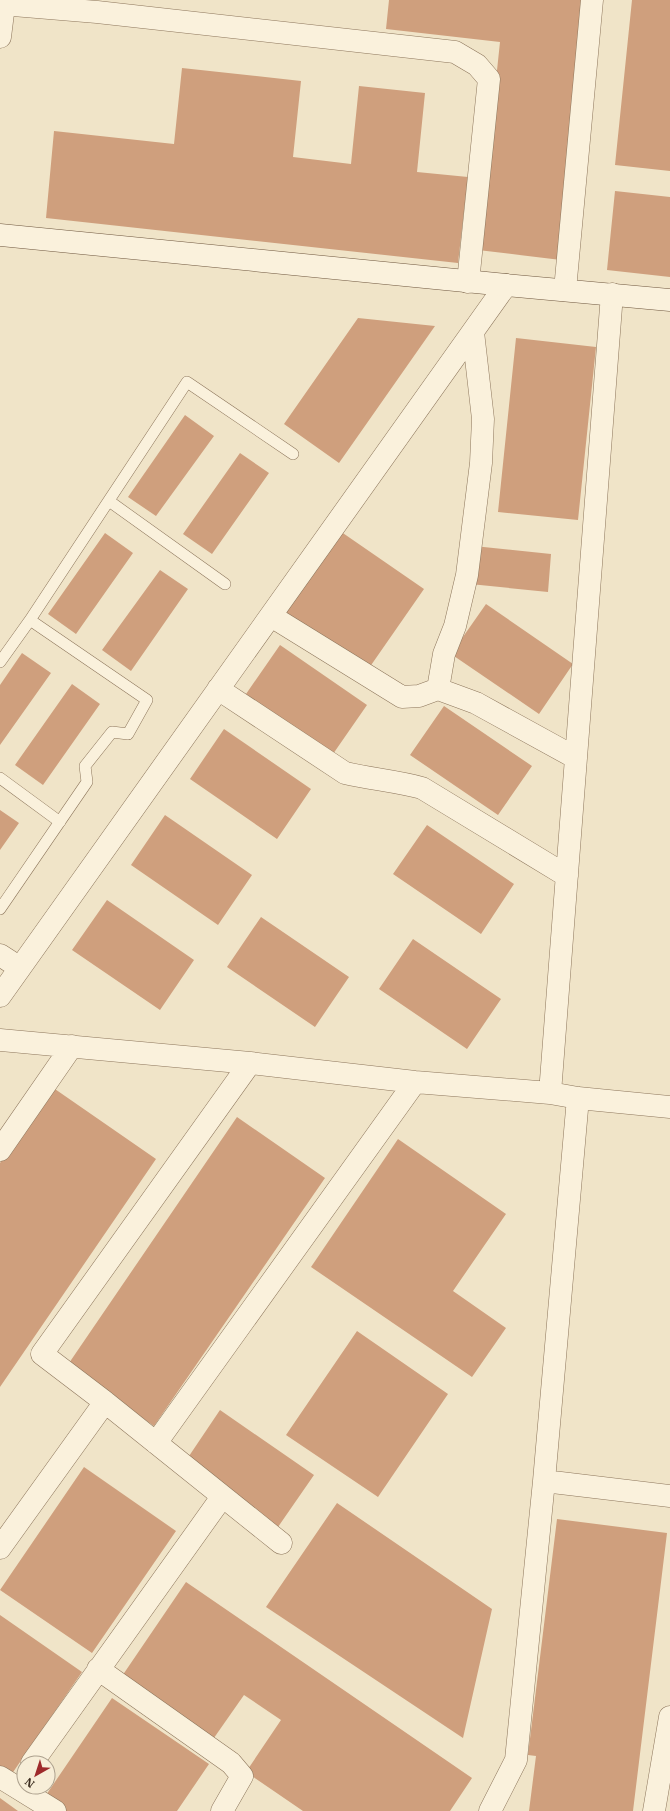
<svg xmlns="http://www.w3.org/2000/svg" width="670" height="1811" font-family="'IBM Plex Serif',serif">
	<rect width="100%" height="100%" fill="#f0e4c8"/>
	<path fill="#cf9f7d" d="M389,0h200l-28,260 -83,-10 22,-208 -114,-13z
		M632,0h38v171l-55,-6z
		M182,68l119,13 -8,76 58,7 8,-78 66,7 -8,79 51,5 -10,86 -412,-45 8,-87 120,13z
		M615,191l55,6v80l-63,-7z
		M358,318l77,8 -96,137 -55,-39z
		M516,338l80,9 -18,173 -80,-8z
		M185,415l29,21 -58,80 -28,-19z
		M240,453l29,20 -57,81 -29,-20z
		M337,529l87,60 -57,82 -87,-59z
		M105,533l28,20 -57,81 -28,-20z
		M474,546l77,8 -3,38 -78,-8z
		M160,570l28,19 -57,82 -29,-21z
		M486,604l87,60 -34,50 -88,-60z
		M280,645l87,60 -34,49 -87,-60z
		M22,653l29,20 -51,72v-60z
		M72,684l28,20 -57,81 -28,-20z
		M444,706l88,60 -34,49 -88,-60z
		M224,729l87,60 -34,50 -87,-60z
		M0,810l19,13 -19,27z
		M165,815l87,60 -34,50 -87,-60z
		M427,825l87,59 -33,50 -88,-60z
		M107,900l87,60 -34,50 -88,-60z
		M261,917l88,60 -34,50 -88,-60z
		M413,939l88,60 -34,50 -88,-60z
		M52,1087l104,72 -156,228v-224z
		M237,1117l88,61 -171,248 -87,-60z
		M398,1139l108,75 -53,77 53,37 -34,49 -161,-110z
		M357,1331l91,63 -70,103 -92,-62z
		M220,1410l94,65 -36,52 -93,-65z
		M84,1467l92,64 -84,122 -92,-63z
		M337,1503l155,106 -29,129 -197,-131z
		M557,1519l110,14 -34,278h-104l7,-55 -8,-1z
		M186,1582l286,196 -22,33h-147l-57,-39 35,-52 -37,-25 -35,50 -91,-63z
		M0,1615l82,57 -73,106 -9,-6z
		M112,1698l97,66 -32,47h-114l-19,-13z
		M0,1798l18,13h-18z"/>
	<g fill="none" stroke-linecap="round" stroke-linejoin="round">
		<g stroke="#8d765c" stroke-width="12">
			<path id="lane" d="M109,501l116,83
				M30,620l157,-238 106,72
				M0,662l30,-42 117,80 -19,34 -16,-2 -27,34 2,16 -87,127
				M0,778l60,44"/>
		</g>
		<g stroke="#8d765c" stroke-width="23">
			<path id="street" d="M0,4l97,8 358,40 22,13 12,14 -21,203
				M0,37l4,-32
				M565,290l27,-290
				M271,616l131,81 17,-1 19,-7 38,14 100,55
				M218,689l127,84c26,6 51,8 77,15l145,88
				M438,689l6,-35 11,-28 12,-51 14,-112 2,-44 -10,-87
				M0,955l20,13
				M0,996l506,-711
				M0,1040l250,23 165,19 135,11 28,5 92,9
				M250,1063l-208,291 63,48 176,141
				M550,1093l62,-799
				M0,1150l72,-104
				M156,1443l259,-361
				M544,1481l126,15
				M0,1548l105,-146
				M98,1669l133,94 11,13 -20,35
				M32,1763l190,-266
				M0,1777l55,34
				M490,1811l26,-51 28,-279 34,-383
				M654,1811l16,-94"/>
		</g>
		<g stroke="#6f573f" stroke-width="23">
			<path id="secondary" d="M0,235l506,50 164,15"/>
		</g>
		<use href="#lane" stroke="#faf1dc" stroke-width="11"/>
		<use href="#street" stroke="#faf1dc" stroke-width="22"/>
		<use href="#secondary" stroke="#faf1dc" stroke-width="22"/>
	</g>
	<g transform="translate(36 1775) rotate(219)"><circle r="19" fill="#f7eed8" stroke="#ada18e"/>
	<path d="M0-3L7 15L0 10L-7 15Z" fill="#9e2a2b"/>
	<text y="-6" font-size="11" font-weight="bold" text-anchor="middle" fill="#3d2e20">N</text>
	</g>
</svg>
